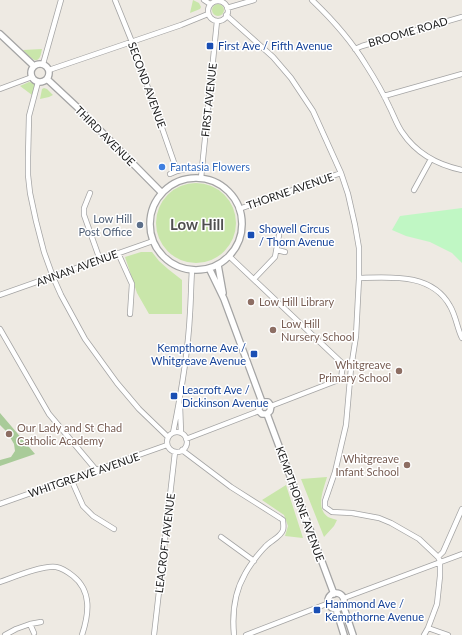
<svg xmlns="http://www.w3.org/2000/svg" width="462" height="635" font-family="Lato,sans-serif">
	<rect width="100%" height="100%" fill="#eeeae3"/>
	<path fill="#c9e6aa" d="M193,0l6,3 2,4 -1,2 -10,4z
		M212 10a6 6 0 1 1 12 0a6 6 0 1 1-12 0Z
		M42,49c-3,19 -10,10 -19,1z
		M29,82l5,1v5l-2,7 -12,-9z
		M44,88l3,1 6,6 -4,2 -9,2 2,-10z
		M156 223a40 40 0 1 1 80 0a40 40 0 1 1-80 0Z
		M141,252h11l7,9 9,8 14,11v34h-33l-12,-21 -12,-36z
		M327,477c-3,11 -12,31 1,40 2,1 6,2 9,3l-3,6 -10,11 -23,-58z
		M286,485l17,53 -18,-2 3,-10 -4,-11 -22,-15z"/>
	<path fill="#a9cb99" d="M0,413l35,41 -35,12v-6l11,-3 4,-6 -1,-7 -7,-12 -7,-7z"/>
	<path fill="#c0f7c4" d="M462,208v55l-10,-10 -22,-11 -24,-6 -14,-6 8,-14z"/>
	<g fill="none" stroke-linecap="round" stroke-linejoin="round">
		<g stroke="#a4a4a4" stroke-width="6">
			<path id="minor" d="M115,0l17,42 45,129 8,-2
				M204,0l6,4
				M312,0c21,20 39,40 54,65 9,14 17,28 24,43 4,8 7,17 12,24 14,21 36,33 60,38
				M208 11a10 10 0 1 1 20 0a10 10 0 1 1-20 0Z
				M227,8l27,-8
				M226,15l47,42 18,21 22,33 28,62 7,21 7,31 4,23v30l-3,58 -5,32 -5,57 -11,47 -10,29v6l7,5 20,1 27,5 12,5 28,16 19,18 2,4v15l-3,28 -9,24 -4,7
				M355,49l7,-3 100,-29
				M43,64l18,-64
				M49,70l132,-45 27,-11
				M38,82l-9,34 -1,41v18l2,18 6,28 8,31 9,25 8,18 24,44 32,44 22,26 29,28
				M0,89l32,-12
				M384,96l78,-22
				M170,174l7,-3
				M201,178l16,-157
				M414,190l17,-31
				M90,193l-6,15v7l16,45
				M239,209l102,-36
				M277,250l8,2
				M118,253l14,31 -2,30
				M229,256l114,108 5,3 3,1
				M359,278c32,-1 73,-5 91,28 6,10 7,22 12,32
				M254,279l21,-22 4,-22
				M0,295l153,-54
				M0,329l49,85 48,57
				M341,379l2,-15
				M180,405l1,28
				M271,406l70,-27h9
				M167 442a10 10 0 1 1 20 0a10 10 0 1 1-20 0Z
				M173,433c8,-39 15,-79 17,-120 1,-14 1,-28 2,-43
				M186,439l73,-28
				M182,450l49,37 49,31 3,2c0,3 1,7 0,10 -2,7 -13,11 -18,17 -6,6 -16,19 -20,27 -11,19 -13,40 -11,61
				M71,479l12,27 10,10 21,13
				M0,504l167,-59
				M221,537l33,24
				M438,557l5,-5 19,-43
				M0,582c14,-5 43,-17 56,-15 6,1 12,5 17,9 19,15 16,38 9,59
				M344,598l118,-44
				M30,624l11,-2
				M428,628l20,7
				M5,635l11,-6 14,-5 4,9
				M154,635l21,-183
				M246,635l83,-32"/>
		</g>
		<g stroke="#a4a4a4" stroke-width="8">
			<path id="tertiary" d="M0,34l34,32
				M31 73a9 9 0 1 1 18 0a9 9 0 1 1-18 0Z
				M47,79l30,28 85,86
				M150 224a46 46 0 1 1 92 0a46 46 0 1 1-92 0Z
				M218,265l5,28
				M209,268l15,31 38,103
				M262,402h6l3,4 -1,5 -3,3
				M262,402l-3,3v6l3,3h5
				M267,414l67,180
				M328 601a8 8 0 1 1 16 0a8 8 0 1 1-16 0Z
				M343,605l10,30
				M336,609l8,26"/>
		</g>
		<use href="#minor" stroke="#fff" stroke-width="4.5"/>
		<use href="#tertiary" stroke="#fff" stroke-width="5.5"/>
	</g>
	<g fill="#1a4fb4" stroke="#fff" stroke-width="1.5">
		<rect x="206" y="42" width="8" height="8" rx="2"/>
		<rect x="247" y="231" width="8" height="8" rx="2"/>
		<rect x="250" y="350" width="8" height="8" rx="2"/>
		<rect x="170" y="392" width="8" height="8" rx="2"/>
		<rect x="313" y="606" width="8" height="8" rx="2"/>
	</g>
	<circle fill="#3f7fe0" stroke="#fff" stroke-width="1.5" cx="162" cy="167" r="4"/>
	<circle fill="#5c6f8a" stroke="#fff" stroke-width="1.5" cx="140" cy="225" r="4"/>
	<g fill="#8d6e63" stroke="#fff" stroke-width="1.5">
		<circle cx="251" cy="302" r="4"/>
		<circle cx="273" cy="330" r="4"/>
		<circle cx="399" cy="371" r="4"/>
		<circle cx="9" cy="434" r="4"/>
		<circle cx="407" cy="465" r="4"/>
	</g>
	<g text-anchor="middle" stroke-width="3" stroke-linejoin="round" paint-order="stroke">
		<g font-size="11" fill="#1d1d1d" stroke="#fff">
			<text transform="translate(408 32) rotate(-16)" y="4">BROOME ROAD</text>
			<text transform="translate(147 85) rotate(70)" y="4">SECOND AVENUE</text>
			<text transform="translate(209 100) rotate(-84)" y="4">FIRST AVENUE</text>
			<text transform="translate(105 136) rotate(45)" y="4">THIRD AVENUE</text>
			<text transform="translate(290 191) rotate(-19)" y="4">THORNE AVENUE</text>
			<text transform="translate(77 268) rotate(-20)" y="4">ANNAN AVENUE</text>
			<text transform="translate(84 475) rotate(-19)" y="4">WHITGREAVE AVENUE</text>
			<text transform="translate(300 504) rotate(70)" y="4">KEMPTHORNE AVENUE</text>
			<text transform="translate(165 543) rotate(-83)" y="4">LEACROFT AVENUE</text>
		</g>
		<g font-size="11" fill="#164399" stroke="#fff" text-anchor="start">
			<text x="218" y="50">First Ave / Fifth Avenue</text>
			<text x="259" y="233">Showell Circus<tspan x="259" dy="13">/ Thorn Avenue</tspan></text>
			<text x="246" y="352" text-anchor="end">Kempthorne Ave /<tspan x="246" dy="13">Whitgreave Avenue</tspan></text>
			<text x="182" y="394">Leacroft Ave /<tspan x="182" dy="13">Dickinson Avenue</tspan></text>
			<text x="325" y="608">Hammond Ave /<tspan x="325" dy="13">Kempthorne Avenue</tspan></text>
		</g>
		<g font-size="11" fill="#366cbe" stroke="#fff" text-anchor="start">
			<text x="170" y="171">Fantasia Flowers</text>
		</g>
		<g font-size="11" fill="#4e5e75" stroke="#fff" text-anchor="end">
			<text x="132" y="223">Low Hill<tspan x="132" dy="13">Post Office</tspan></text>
		</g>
		<g font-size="11" fill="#785e54" stroke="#fff" text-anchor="start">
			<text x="259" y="306">Low Hill Library</text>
			<text x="281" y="328">Low Hill<tspan x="281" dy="13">Nursery School</tspan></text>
			<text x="391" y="369" text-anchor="end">Whitgreave<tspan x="391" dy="13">Primary School</tspan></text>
			<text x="17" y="432">Our Lady and St Chad<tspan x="17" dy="13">Catholic Academy</tspan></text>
			<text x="399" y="463" text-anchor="end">Whitgreave<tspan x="399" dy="13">Infant School</tspan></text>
		</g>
		<g font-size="15" font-weight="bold" fill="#505050" stroke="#fff">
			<text x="197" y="230">Low Hill</text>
		</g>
	</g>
</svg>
